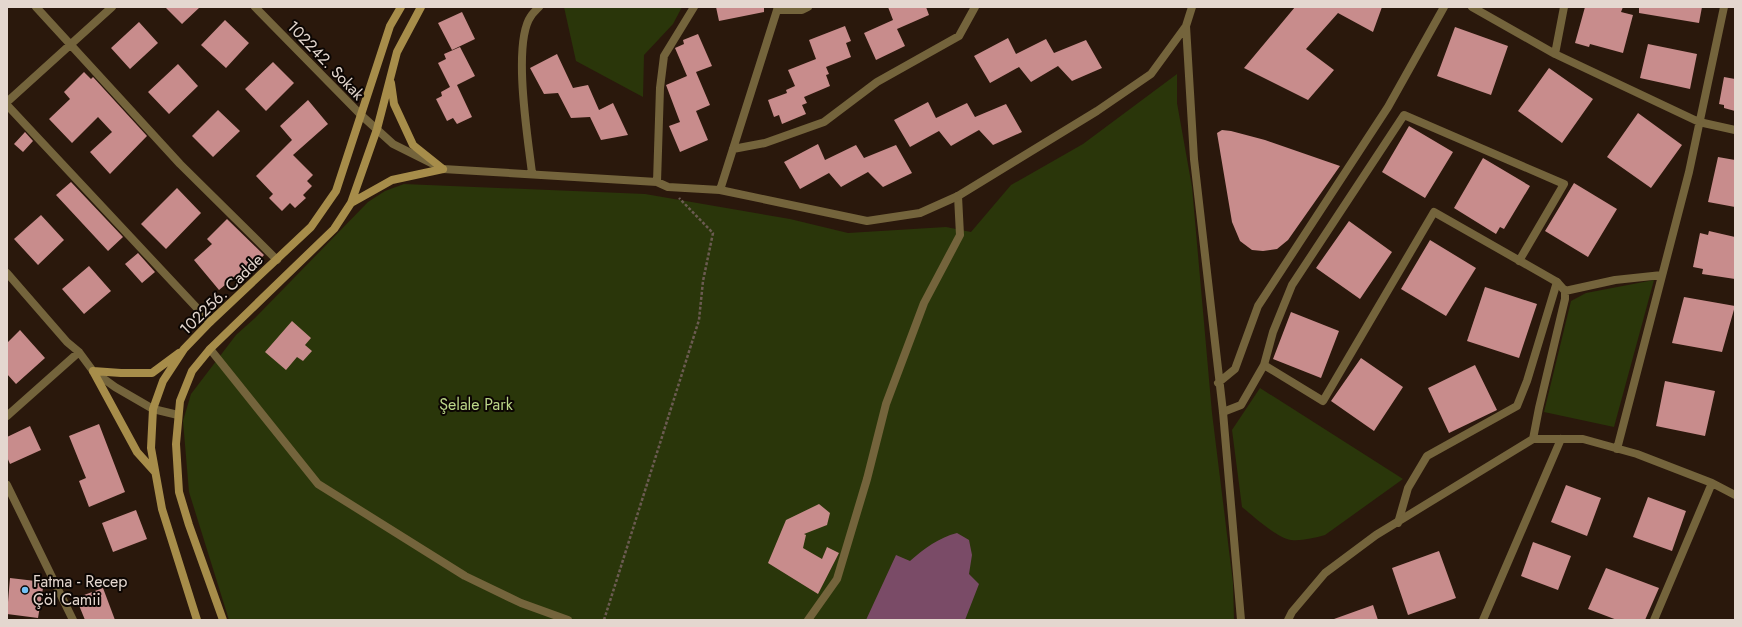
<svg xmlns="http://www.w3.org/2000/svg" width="1742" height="627" font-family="Jost,sans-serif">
	<rect width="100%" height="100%" fill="#2a180c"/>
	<path fill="#2a360a" d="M564,7h118l-9,17 -29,31 -1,42 -67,-36z
		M1177,74v29l15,84 20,226 21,170 1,37h-1005l-40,-128 -6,-71 8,-27 45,-59 19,-17 113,-116 17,-11 19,-7 241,10 145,25 58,14 98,-6 25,5 40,-47 72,-41z
		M1654,280l-40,147 -70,-15 27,-111 15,-8z
		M1260,388l143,91 -78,56c-11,3 -23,6 -34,5 -14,-2 -38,-24 -49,-33l-10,-77z"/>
	<path fill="#7a4b67" d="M957,533l12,7 3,15 -3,19 10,10 -14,36h-99l30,-65 14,6c15,-13 28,-23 47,-28z"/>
	<path fill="#c88c8c" d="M165,7h35l-18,17z
		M716,7h48v5l-45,9z
		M888,7h38l3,8 -32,14 8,17 -29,14 -12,-27 29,-13z
		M1295,7h87l-9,25 -35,-19 -32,36 28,21 -26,30 -64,-32z
		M1585,7h38l-2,5 12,3 -10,38 -33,-9 -1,3 -14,-4z
		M1639,7h63l-3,16 -60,-10z
		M462,12l13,27 -23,11 -14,-27z
		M225,20l24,23 -23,25 -25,-23z
		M139,22l19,21 -28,26 -19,-21z
		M845,26l6,15 -5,2 5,14 -25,10 3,7 -3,1 4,11 -26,11 3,6 -5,2 4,9 -24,10 -3,-9 -5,2 -6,-17 19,-7 -1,-3 9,-4 -7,-16 28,-11 -7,-19z
		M1455,27l53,19 -17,49 -54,-19z
		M698,34l14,32 -16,6 14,33 -14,6 12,29 -28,12 -11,-26 11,-4 -14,-37 21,-9 -12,-28 9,-4 -1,-4z
		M1008,38l8,16 30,-15 8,14 32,-13 16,28 -30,13 -14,-15 -27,16 -12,-15 -29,16 -16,-27z
		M1648,44l49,10 -7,35 -50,-11z
		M460,47l15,29 -18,9 15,32 -15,7 -4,-6 -6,3 -11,-22 6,-3 -1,-4 9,-5 -12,-24 8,-4 -2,-5z
		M557,54l16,34 15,-3 11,25 14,-7 15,32 -27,5 -11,-23 -19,1 -13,-25 -14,1 -14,-26z
		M273,62l21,21 -28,28 -21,-22z
		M178,64l20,22 -29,28 -21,-22z
		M1549,68l44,31 -31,44 -44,-32z
		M84,72l7,7 2,-2 54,59 -37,38 -20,-22 22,-20 -14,-15 -26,26 -23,-24 21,-20 -6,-7z
		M1724,77l11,2v32l-11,-3v-3l-5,-1z
		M308,100l20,24 -35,31 20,20 -6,6 5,5 -9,9 3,3 -11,10 -5,-5 -8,8 -13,-13 4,-4 -17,-18 36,-36 -12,-14z
		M928,102l8,16 31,-15 8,14 31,-13 16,28 -29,13 -14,-15 -28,16 -12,-15 -29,16 -16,-27z
		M218,110l22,21 -27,26 -21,-21z
		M1638,113l44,32 -31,43 -44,-31z
		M1409,126l44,26 -28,46 -43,-26z
		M1222,130l9,1 34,9 75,26 -52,74 -11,9 -14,2 -11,-1 -12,-9 -8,-19 -15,-89z
		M25,132l8,9 -10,11 -9,-8z
		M818,144l7,16 31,-15 8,13 32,-13 16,28 -29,14 -15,-15 -27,15 -12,-14 -29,16 -16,-27z
		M1718,157l17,3v47l-27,-5z
		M1483,158l47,28 -26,43 -4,-2 -4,7 -42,-26z
		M71,182l52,55 -15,14 -52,-56z
		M1574,183l43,26 -29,48 -43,-26z
		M177,188l24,25 -35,36 -25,-25z
		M41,215l23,25 -26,25 -24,-26z
		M227,219l37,36 -13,14 -3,-3 -29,24 -25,-30 18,-16 -5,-5z
		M1349,221l43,31 -32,47 -44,-31z
		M1709,231l26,6v42l-33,-5 1,-5 -10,-2 7,-34 8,2z
		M1430,240l46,28 -30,48 -45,-27z
		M138,253l17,19 -13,11 -17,-19z
		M89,266l22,25 -27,23 -22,-25z
		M1485,287l52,17 -18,54 -52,-17z
		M1684,297l51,9 -13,46 -50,-9z
		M1291,312l48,19 -18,47 -48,-19z
		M292,321l19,17 -6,7 7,6 -9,10 -6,-4 -11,13 -21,-18z
		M20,330l25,28 -29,26 -9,-10v-31z
		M1361,358l42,29 -29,44 -43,-30z
		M1475,365l22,45 -48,23 -21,-45z
		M1665,381l50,10 -10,45 -49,-10z
		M99,424l26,68 -36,15 -10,-26 7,-3 -17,-42z
		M30,426l11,24 -31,14 -3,-7v-20z
		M1566,485l35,13 -14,38 -36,-14z
		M1648,497l38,14 -14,40 -39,-14z
		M819,504l11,9 -3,12 -23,9 2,1 -3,13 19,11 5,-12 12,6 -21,41 -50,-31 18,-43z
		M136,510l11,29 -34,13 -11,-29z
		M1533,542l38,14 -13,34 -37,-14z
		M1439,551l17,47 -48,17 -16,-47z
		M1606,568l53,20 -14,32h-28l-29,-11z
		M10,578l34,4 -6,36 -31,-4z
		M103,588l12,32h-30l-9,-22z
		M1373,605l5,15h-44v-1z"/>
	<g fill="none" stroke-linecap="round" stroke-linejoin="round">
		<path stroke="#6b5b51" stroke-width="2.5" stroke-dasharray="3 2" stroke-linecap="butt" d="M604,620l95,-300 4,-39 10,-48 -34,-35"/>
		<path stroke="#74643c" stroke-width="8" d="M210,349l108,135 147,92 56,27 47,17
			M1264,365l9,-33 19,-47 112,-170 160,69 -45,77
			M1223,412l18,-7 23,-40 59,36 111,-189 123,70 -30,99 -10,25 -90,50 -19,32 -10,35
			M808,620l29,-41 30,-100 19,-75 38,-101 36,-68 -2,-39"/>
		<path stroke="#74643c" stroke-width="8" d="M36,7l144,157 97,96
			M255,7l106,108 32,29 50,25 214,13 11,5 52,3 58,-183
			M1192,7l-6,19 8,133 29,253 18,208
			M1472,7l83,47
			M1564,7l-9,47 144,68 36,8
			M777,10h25l6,-3
			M7,102l105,-95
			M7,105l203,217
			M733,149l32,-6 59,-21 53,-40 82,-46 16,-29
			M532,173c-4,-34 -20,-130 -1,-157 2,-3 5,-6 8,-9
			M657,182l3,-94 4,-32 30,-49
			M720,190l147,31 53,-8 38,-17 139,-85 54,-37 35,-48
			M7,273l60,69 12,10 14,19 22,16 38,22 25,6
			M1565,291l50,-11 47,-5
			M1218,383l17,-14 23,-63 130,-199 56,-100
			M7,416l72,-64
			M1533,439l6,-31 26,-109v-8l-8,-9
			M1617,449l72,-277 35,-165
			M1712,483l23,12
			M7,485l66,135
			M1288,620l4,-8 33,-39 51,-38 157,-96h50l54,15 75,29 -58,137
			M1483,620l78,-181"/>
		<path stroke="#a78d4a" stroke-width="8" d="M391,83l3,21 19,41 30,24
			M351,203l41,-23 51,-11
			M93,371l44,81 18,20
			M93,371l28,2h31l27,-20
			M197,620l-35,-111 -11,-61 2,-39 10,-28 21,-32 26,-27 101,-95 25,-36 54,-165 11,-19
			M223,620l-34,-95 -10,-33 -3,-48 4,-43 12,-30 18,-22 124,-120 17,-26 26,-74 20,-77 24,-45"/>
	</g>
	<circle fill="#73c1f5" stroke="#0c0603" stroke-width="1.5" cx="25" cy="590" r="4"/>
	<g text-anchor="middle" stroke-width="4" stroke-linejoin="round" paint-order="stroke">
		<g font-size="16" fill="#e4d7cf" stroke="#0c0603">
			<text transform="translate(326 60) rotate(46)" y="6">102242. Sokak</text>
			<text transform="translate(221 294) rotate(-44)" y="6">102256. Cadde</text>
		</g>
		<g font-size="16" fill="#bbd588" stroke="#0c0603">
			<text x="476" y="410">Şelale Park</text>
		</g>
		<g font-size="16" fill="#e4d7cf" stroke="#0c0603" text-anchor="start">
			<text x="33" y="587">Fatma - Recep<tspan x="33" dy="18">Çöl Camii</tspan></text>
		</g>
	</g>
	<rect width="1742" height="627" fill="none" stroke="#e4d7cf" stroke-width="16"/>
</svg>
